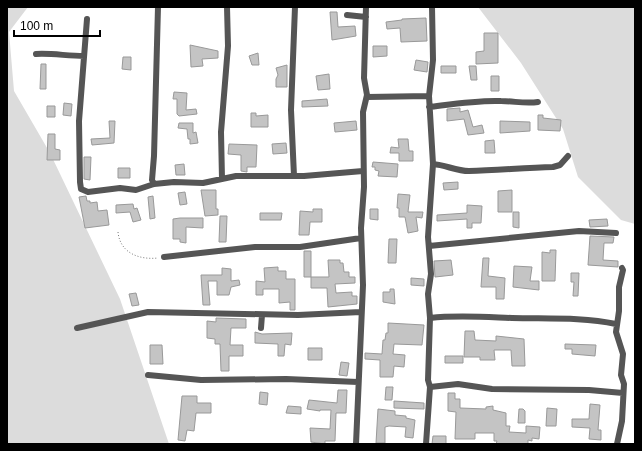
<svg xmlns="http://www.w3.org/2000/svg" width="642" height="451" font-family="Arial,sans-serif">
	<rect width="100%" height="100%" fill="#fff"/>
	<path fill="#dcdcdc" d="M7,7h21l-19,25 5,59 36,62 70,146 49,145h-162z
		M478,7h157v217l-14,-4 -43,-43 -15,-48 -42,-66z"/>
	<path fill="#c4c4c4" stroke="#999" d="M330,12h7l1,15 17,-1 1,10 -24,4z
		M426,18l1,23 -26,1 -1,-14 -13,1 -1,-7 16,-2v-1z
		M484,33h14v30l-22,1v-12l8,-1z
		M190,45l28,6v7l-16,1 1,7 -12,1z
		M373,46h14v10l-14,1z
		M258,53l1,12h-7l-3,-9z
		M123,57h8v13l-9,-1z
		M416,60l12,2 -1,10 -13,-2z
		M41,64h5v25h-6z
		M287,65v22h-11v-8l2,-4 -2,-7z
		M441,66h15v7h-15z
		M469,66h7l1,14h-6z
		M329,74l1,15 -12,1 -2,-14z
		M491,76h8v15h-8z
		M174,92l13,1 -1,17 10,-1 1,5 -18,2 -2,-2v-15h-4z
		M327,99l1,7 -26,1v-6z
		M64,103l8,1 -1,12 -8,-1z
		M47,106h8v11h-8z
		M460,108v4l8,-2 5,17 9,-2 2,8 -16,2 -4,-16 -17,2v-12z
		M251,113h5v3l12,-1v12h-17z
		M538,115h5v3l18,2 -1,11 -22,-1z
		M109,121h6l-1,22 -22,2 -1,-6 19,-1z
		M356,121l1,9 -22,2 -1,-9z
		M500,121l30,1v9l-30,2z
		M179,123h14v10l3,-1 2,11 -8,1v-5h-2l-1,-10 -9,-1z
		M48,134h7v15l5,1v10h-13z
		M398,139h10l1,12h4v10h-14v-8h-9l1,-6 8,1z
		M494,140l1,13h-10v-12z
		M286,143l1,10 -14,1 -1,-10z
		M229,144l28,1 -1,22h-9v5l-6,-1v-16l-13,-1z
		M84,157h7l-1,23 -6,-1z
		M373,162l25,2 -1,13 -19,-1 1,-5 -4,-1v-3h-3z
		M184,164l1,11h-9l-1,-10z
		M118,168h12v10h-12z
		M458,182v7l-14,1 -1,-7z
		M201,190h15v19h2v6l-13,1z
		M512,190v22h-14v-21z
		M185,192l2,12 -7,1 -2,-12z
		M398,194l12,1 -2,17h15l-1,6 -6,-1 2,14 -10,2 -3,-16h-6v-9h-2z
		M86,196l1,5h3v2l7,-1 1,9 9,-1 2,15 -24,3 -6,-31z
		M153,196l2,22 -5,1 -2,-22z
		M133,204l1,5 3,-1 4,12 -8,2 -3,-10 -14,1v-8z
		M467,205l15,1 -1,17h-9v5h-5v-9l-30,2v-6l30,-2z
		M313,209h9v13h-12l-1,13h-10l1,-24 13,1z
		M370,209h8v11l-8,-1z
		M513,212h6v16l-6,-1z
		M260,213h22l-1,7h-21z
		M220,216h7l-1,26h-7z
		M180,218h23v10l-17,-1v16l-6,-1v-3h-7v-20z
		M607,219l1,7 -18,1 -1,-7z
		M590,236l24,1 -1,6h-9l-1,17 15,1v6l-30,-2z
		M389,239h8l-1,24h-8z
		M550,250h6l-1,31h-13v-29l8,1z
		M304,251h7v26h-7z
		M483,258h6l-1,18 17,2 -1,21h-8v-12h-15z
		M328,260h12v3h3l1,9h5v5h6v6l-20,1 1,9 16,-1v4h5v8l-29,3 -1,-19h-16v-11h18z
		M451,260l2,15 -18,2 -1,-16z
		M514,266l18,1 -2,14h9v9l-26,-3z
		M278,267v4h8v8h9v31h-5v-8l-11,1v-14h-16v6h-7v-14l9,1 -1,-14z
		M222,268l9,1v12l8,-1 1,5 -9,2 -2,8h-12v-14h-9l2,24h-7l-2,-30h21z
		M571,273h8l-1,23h-5l1,-14h-3z
		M411,278l13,1v7l-13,-1z
		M390,289h4l1,15 -12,-2v-10h7z
		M136,293l3,12 -7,1 -3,-12z
		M216,318l30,1v9h-15l-1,17h13v11h-14v15h-8l-1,-27h-5v-5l-8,-1v-17l9,1z
		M388,323l36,2 -2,20 -28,-1 -1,10 12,1 -1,12 -10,-1 -1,11h-13v-17l-15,-1v-6l17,1 1,-14h2l1,-7h2z
		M465,331h9l1,9 21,1v-5l28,3 1,27h-13l-1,-16h-17l1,10h-15v-3h-16z
		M255,332l7,2 30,-1 -1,12 -6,-1 -1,12h-6v-12l-23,-1z
		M565,344l31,1 -1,11 -23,-2v-5h-7z
		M150,345h12l1,19h-13z
		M308,348h14v12h-14z
		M445,356h18v7h-18z
		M341,362l8,1 -2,13 -8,-1z
		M386,387h7l-1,13h-7z
		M338,390h9l-1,23h-10l-1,28h-10v3l-14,-2 -1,-14 20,1 1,-19h-11v1l-13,-2 2,-9 28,3z
		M260,392l8,1 -1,12 -8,-1z
		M448,393h7v6h5v9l26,1v-2l7,-1v4l13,3v13h4l-1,6 17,1v-7l14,1 -1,12 -7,-1v3l-4,-1v4h-32l1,-3h-3v-8h-19v6h-20l1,-27 -8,-1z
		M182,396h15v7h14v10h-15l-2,18 -7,-1 -2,11 -7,-1z
		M394,401l30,2v6l-30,-1z
		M590,404l10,1 -2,25h3v10l-12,-1 1,-11 -18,-1v-8h17z
		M288,406l13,1v7l-15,-1z
		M547,408l10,1 -1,17h-10z
		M378,409l17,2v4l11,1v2l9,2 -2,18 -8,-1 1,-10 -17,-1 -4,1v16h-9z
		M519,409h4l2,2v12h-7z
		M433,436h13v8h-14z"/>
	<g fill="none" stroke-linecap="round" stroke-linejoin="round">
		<path stroke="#777" stroke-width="1" stroke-dasharray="1 2" stroke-linecap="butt" d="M118,232c2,21 21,28 40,26"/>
		<path stroke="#555" stroke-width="6" d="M347,15l19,2
			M87,19l-8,102 1,61 1,7 7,3 32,-4 16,2 18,-6 20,-2 29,1 33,-7h68l59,-5
			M36,54c16,-1 31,2 48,2
			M367,97l62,-1
			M429,107c24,-3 48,-7 72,-6 13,0 24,3 37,1
			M433,164c13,1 23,7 36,7 28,-1 56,-3 84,-4l7,-2 8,-9
			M294,176l-3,-66 4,-103
			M222,179l-1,-47 7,-86 -1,-39
			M154,184l-2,-4 2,-24 4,-149
			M429,246l150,-15 37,2
			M164,257l91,-10h45l61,-9
			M430,318c27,-3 55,-1 82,0 35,1 70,-1 104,6
			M77,328l71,-16 150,3 63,-3
			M261,328l1,-13
			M148,375l53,5 85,-1 72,3
			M430,387l28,-3 34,5 97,1 34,3
			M356,444l7,-159 -2,-57 3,-41 -1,-75 4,-17 -3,-17 2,-71
			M426,444l4,-57 -2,-7 2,-62 -2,-24 3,-20 -3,-37 5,-73 -4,-68 4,-36 -1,-53
			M617,444l5,-23 2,-37 -3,-9 2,-21 -7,-22 3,-21v-24l4,-17 -1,-2"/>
	</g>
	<rect width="642" height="451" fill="none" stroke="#000000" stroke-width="16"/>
	<path d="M14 30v6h86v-6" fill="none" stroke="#000000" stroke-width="2"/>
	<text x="20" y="30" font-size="12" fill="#000000" stroke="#ffffff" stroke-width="3" paint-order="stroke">100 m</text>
</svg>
